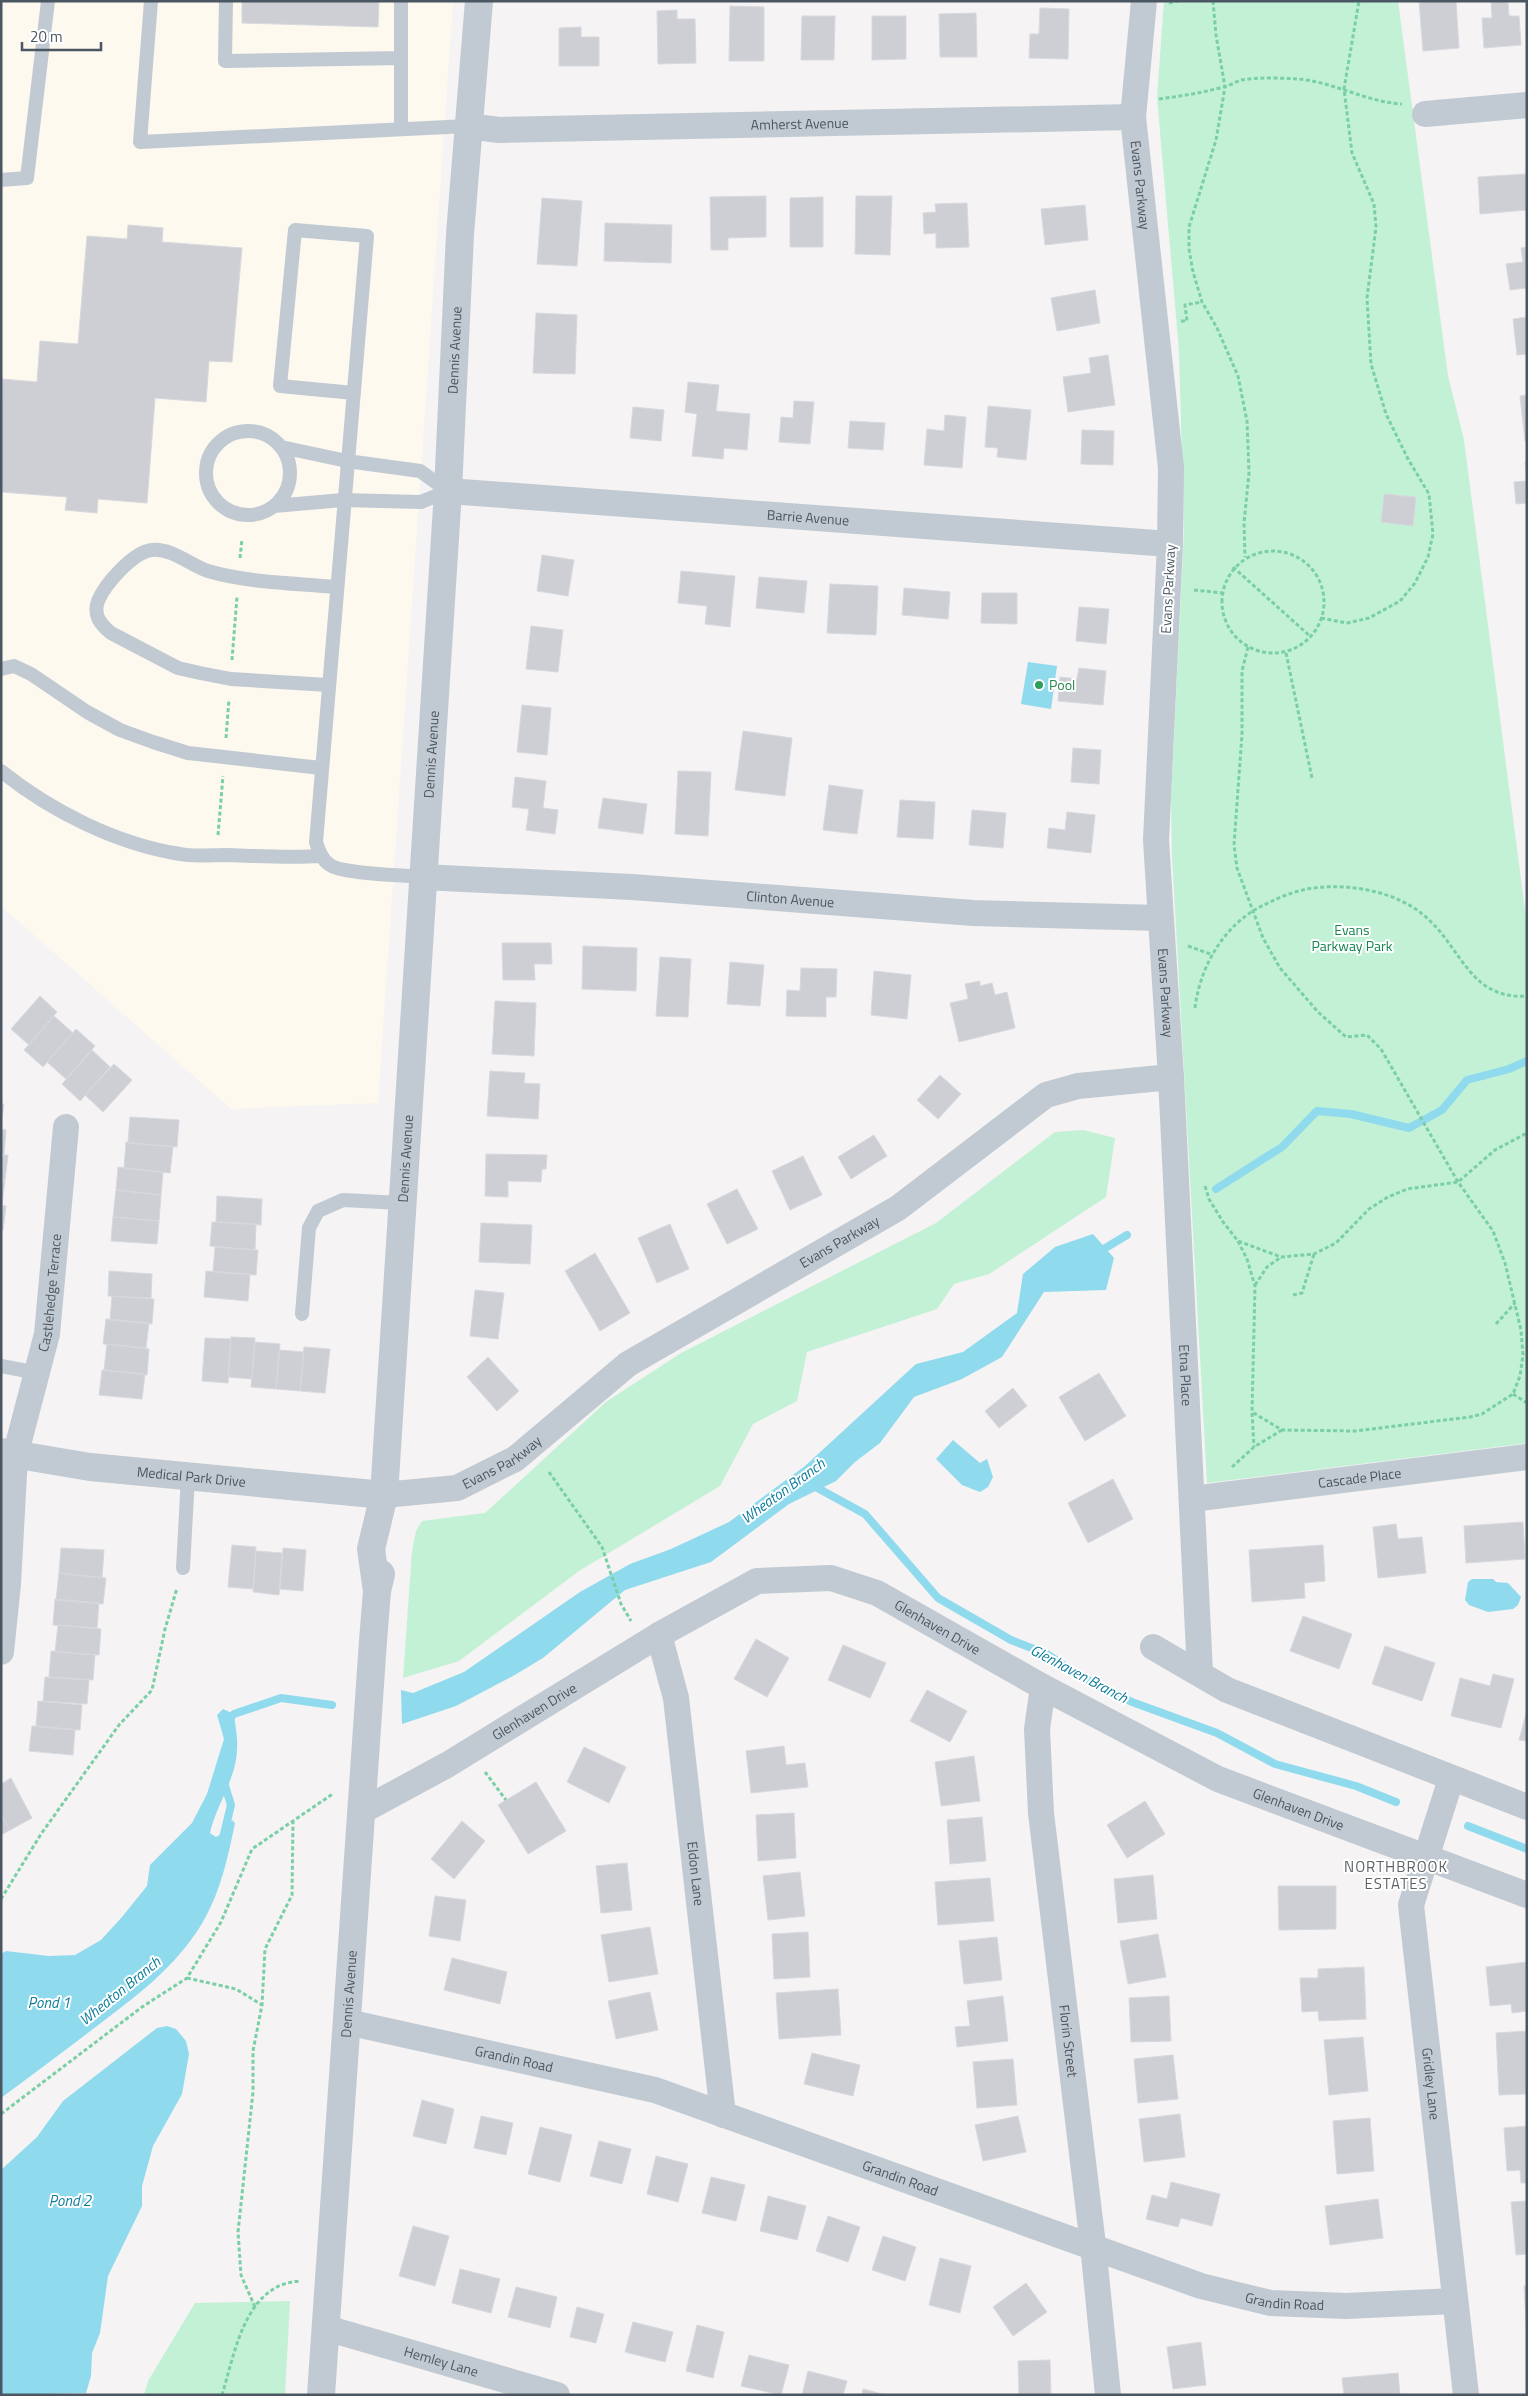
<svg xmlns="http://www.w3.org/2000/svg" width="1528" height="2396" font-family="'Titillium Web',sans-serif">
	<rect width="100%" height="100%" fill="#f5f3f3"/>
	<path fill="#fdf9ef" d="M1,1h452l-75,1102 -147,6 -230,-203z"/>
	<path fill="#c3f1d5" d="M1164,1h234l50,375 16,64 63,486v517l-320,40 -35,-627 -1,-57 13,-268 -5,-180 -22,-254z
		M1083,1130l32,8 -9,59 -117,77 -35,10 -17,25 -130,43 -10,49 -44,23 -33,62 -141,85 -120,90 -56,17 9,-127 4,-20 6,-10 63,-8 121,-111 75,-49 255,-130 119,-91z
		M290,2301l-5,94h-141l4,-14 47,-78z"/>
	<path fill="#90daee" d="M1028,662l29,4 -6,43 -30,-5z
		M1093,1234l21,24 -8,32 -62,2 -42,65 -40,22 -48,18 -34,46 -25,19 -19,19 -47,23 -78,58 -86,28 -82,68 -30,18 -57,30 -54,18 -1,-34 12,3 51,-21 116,-80 50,-28 41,-15 58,-27 76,-56 111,-102 47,-12 54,-39 6,-39 32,-27z
		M953,1440l27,23 7,-4 6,18 -5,10 -8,5 -18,-7 -26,-26z
		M1472,1579h21l3,3 12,1 13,14 -3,8 -5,4 -25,3 -19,-7 -4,-5 3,-18z
		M223,1709l11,5c1,11 4,23 3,34 0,30 -21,57 -27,85l6,4 7,-4 9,-13 3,3c-7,34 -14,67 -31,97 -26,46 -70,78 -111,109 -30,23 -61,46 -92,69v-144l5,-3 43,5 26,-1 26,-15 21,-23 25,-31 3,-21 42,-42 15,-29 17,-55 -7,-24z
		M167,2026l9,3 10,12 3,13 -7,40 -29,52 -11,40v20l-34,70 -8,57 -8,20 -1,23 -5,17 -85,2v-225l36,-33 26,-36 94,-73z"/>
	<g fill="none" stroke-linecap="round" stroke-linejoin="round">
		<path stroke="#90daee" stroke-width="8" d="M1216,1189l66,-42 35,-36 34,3 58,14 33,-18 25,-30 42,-11 18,-8
			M1097,1253l30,-18
			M812,1485l53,29 73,84 73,42 36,14 33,22 52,26 85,31 58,31 81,22 40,16
			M227,1721l7,-7 47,-16 51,7
			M223,1779l8,26 -8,33
			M1468,1826l59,23"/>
	</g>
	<path fill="#cdcfd5" stroke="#d7d9de" d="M242,1h137l-1,26 -136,-4z
		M1419,1h37l3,47 -36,3z
		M1491,1h17l1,15h10l2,29 -37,3 -2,-30h10z
		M730,6l34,1v54h-35z
		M1040,8l29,1 -1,50 -39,-1 1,-24h9z
		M677,10v9h18l1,44 -38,1 -1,-53z
		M976,13l1,44h-37l-1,-43z
		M802,16h33l-1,44h-33z
		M872,16h34v43l-34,1z
		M581,27v10h18v29h-40v-38z
		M1527,174v36l-47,4 -2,-37z
		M766,196v41l-38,1v12h-17l-1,-53z
		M856,196h36l-2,59 -35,-1z
		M823,197v50h-33v-49z
		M542,198l40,3 -5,65 -40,-2z
		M967,203l2,44 -33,1v-15l-12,1 -1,-21 13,-1 -1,-8z
		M1085,205l3,35 -43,5 -4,-36z
		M605,223l67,2 -1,38 -67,-2z
		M128,225l35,3 -1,14 80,6 -10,114 -23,-1 -3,41 -51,-4 -8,105 -49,-4 -1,14 -32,-3 2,-13 -66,-5 1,-113 35,3 3,-41 38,3 9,-108 40,3z
		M1527,247v41l-17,2 -4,-26 17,-2 -2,-14z
		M1095,290l5,33 -43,8 -6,-33z
		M536,313l41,2 -2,59 -42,-1z
		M1527,317v37l-10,1 -4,-36z
		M1108,355l7,50 -47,7 -5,-35 28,-4 -2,-15z
		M688,382l31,3 -3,26 34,3 -3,36 -23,-2 -1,11 -31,-3 5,-42 -12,-2z
		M1527,395v46h-2l-5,-45z
		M794,401l20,1 -4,42 -31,-2 2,-25 12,1z
		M988,406l43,4 -5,50 -29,-3 1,-9 -13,-1z
		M633,407l31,3 -3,31 -31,-3z
		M945,415l21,2 -4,51 -38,-3 3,-36 17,2z
		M850,421l35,2 -2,27 -35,-2z
		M1082,430l32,1 -1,34 -32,-1z
		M1525,462h2v41l-11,1 -2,-22 13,-1z
		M1384,494l32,3 -3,29 -32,-4z
		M542,555l32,5 -6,36 -31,-5z
		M681,571l54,5 -5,51 -25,-3 2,-18 -29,-3z
		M759,577l48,4 -3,32 -48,-5z
		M830,584l48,2 -2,49 -49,-2z
		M904,588l46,4 -2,27 -46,-4z
		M982,593h35v31l-36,-1z
		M1079,607l30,2 -3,35 -30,-3z
		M531,626l32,4 -5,42 -32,-3z
		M1079,668l27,3 -3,34 -45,-4 2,-24 17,2z
		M522,705l29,3 -4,47 -30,-3z
		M743,731l49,7 -7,58 -50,-6z
		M1073,748l28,2 -2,34 -28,-2z
		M678,771l33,1 -3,64 -33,-2z
		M515,777l31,4 -3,27 15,2 -3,24 -29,-4 3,-21 -17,-2z
		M829,785l34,5 -6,44 -34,-4z
		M603,798l44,6 -4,30 -45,-6z
		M900,800l35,2 -2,37 -36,-2z
		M972,810l34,3 -3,35 -34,-3z
		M1067,812l28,3 -4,38 -44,-5 2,-20 16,2z
		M502,943h49l1,21h-18l1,16h-32z
		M583,946l54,2 -1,43 -54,-2z
		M660,957l31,2 -3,58 -32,-1z
		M730,962l34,3 -4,41 -33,-2z
		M801,968l36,1 -1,28h-10v20l-40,-1 1,-26 13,1z
		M874,971l37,4 -4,44 -36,-4z
		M980,981v5l12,-3 3,12 12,-3 8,36 -56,14 -9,-39 18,-4 -3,-15z
		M40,996l17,16 -28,33 -18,-16z
		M495,1001l41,2 -2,53 -42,-2z
		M54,1016l19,17 -30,34 -19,-17z
		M76,1029l19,17 -29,33 -19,-17z
		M92,1050l18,17 -30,34 -18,-17z
		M114,1064l18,16 -29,32 -18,-17z
		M490,1071l35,2 -1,10 16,1 -2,35 -51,-3z
		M940,1075l21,19 -23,25 -21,-19z
		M1,1104h3l-3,21z
		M130,1117l49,3 -2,27 -49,-4z
		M1,1129l5,1 -2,25h-3z
		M874,1135l13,21 -36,23 -13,-22z
		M126,1142l47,5 -3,26 -46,-5z
		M486,1154l61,1 -1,14h-4l-1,13 -33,-1v16l-23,-1z
		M1,1155h7l-3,25h-4z
		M803,1156l19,39 -32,15 -18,-39z
		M118,1167l45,5 -2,23 -45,-5z
		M1,1180h4l-3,25h-1z
		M737,1189l21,40 -31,15 -20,-40z
		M116,1190l45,5 -2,26 -46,-4z
		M217,1196l45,3 -1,26 -45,-3z
		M1,1205l5,1 -3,24h-2z
		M113,1217l46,4 -2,23 -46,-3z
		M212,1222l44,2 -1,26 -45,-4z
		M481,1223l51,2 -2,39 -51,-2z
		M670,1224l19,45 -32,14 -19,-45z
		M215,1247l43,3 -2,25 -43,-3z
		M595,1253l35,60 -30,18 -35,-60z
		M109,1271l43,3 -1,24 -43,-2z
		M206,1271l44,3 -2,27 -44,-4z
		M475,1290l29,3 -6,46 -28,-3z
		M112,1296l42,3 -2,25 -42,-4z
		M106,1319l43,4 -3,25 -43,-4z
		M231,1337l24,1 -3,41 -24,-2z
		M205,1338l26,1 -3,44 -26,-2z
		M255,1342l25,2 -4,45 -25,-2z
		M107,1344l42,5 -2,26 -43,-5z
		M304,1347l26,2 -5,44 -25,-2z
		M279,1350l25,2 -4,39 -24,-2z
		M488,1357l31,34 -22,20 -30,-34z
		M102,1370l43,4 -3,25 -43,-4z
		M1099,1373l27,43 -41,25 -26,-44z
		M1013,1388l14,18 -28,22 -14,-17z
		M1113,1479l20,40 -45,24 -20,-40z
		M1523,1522l2,37 -59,4 -2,-37z
		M1396,1524l2,15 24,-2 4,36 -48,5 -5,-51z
		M232,1545l24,2 -3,42 -25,-2z
		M1323,1545l2,36 -21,2 1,15 -53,4 -3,-52z
		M61,1548l43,2 -2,28 -43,-5z
		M283,1548l23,2 -3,41 -23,-2z
		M256,1551l26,2 -3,42 -26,-3z
		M59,1573l47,5 -3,26 -47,-4z
		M55,1599l44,4 -2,25 -44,-3z
		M1303,1616l49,18 -13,35 -49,-18z
		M58,1625l43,4 -2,26 -44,-3z
		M756,1639l33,19 -22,39 -33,-18z
		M843,1645l43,18 -16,35 -42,-18z
		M1385,1646l50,17 -13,38 -50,-17z
		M51,1651l44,4 -2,25 -44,-3z
		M1493,1674l21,5 -13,49 -50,-12 9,-38 30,8z
		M45,1677l44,3 -2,24 -44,-3z
		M927,1690l40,21 -17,31 -40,-21z
		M38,1701l44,4 -2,25 -44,-4z
		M1527,1710v31l-8,-1z
		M32,1726l43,4 -2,25 -44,-4z
		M784,1746l2,19 19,-2 3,24 -57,6 -5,-42z
		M584,1747l42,20 -17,36 -42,-21z
		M974,1756l6,45 -39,5 -6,-44z
		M11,1778l21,40 -22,12 -9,-15v-31z
		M536,1782l30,49 -38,23 -30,-49z
		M1145,1801l20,33 -38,24 -20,-33z
		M794,1813l2,45 -38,3 -2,-46z
		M1,1815l9,15 -9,5z
		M982,1817l4,44 -36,3 -3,-44z
		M462,1821l23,20 -31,38 -23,-20z
		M627,1863l5,47 -31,3 -5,-47z
		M800,1872l5,44 -37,4 -5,-44z
		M1153,1875l4,44 -39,4 -4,-44z
		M990,1878l4,43 -56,4 -3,-43z
		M1278,1886h58v43l-57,1z
		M435,1896l31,4 -6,41 -31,-5z
		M650,1927l8,47 -49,8 -8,-47z
		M808,1932l2,45 -36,2 -2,-45z
		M1158,1934l8,43 -38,7 -8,-43z
		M997,1937l5,43 -38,4 -5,-43z
		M452,1958l55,14 -7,32 -56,-14z
		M1527,1962v49l-15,2 -1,-9 -21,2 -4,-39z
		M1364,1967l2,52 -47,2 -1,-10 -16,1 -2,-34h18v-9z
		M838,1989l3,46 -62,4 -3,-46z
		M650,1992l8,38 -42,9 -8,-38z
		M1003,1996l5,45 -51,6 -2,-20 15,-1 -3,-25z
		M1169,1996l2,45 -40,1 -2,-44z
		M1527,2031v63l-28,1 -3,-62z
		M1363,2037l5,54 -39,4 -5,-55z
		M812,2053l48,12 -7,31 -49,-12z
		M1173,2055l5,44 -40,4 -4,-44z
		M1013,2059l4,46 -40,3 -4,-46z
		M422,2100l32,9 -8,35 -33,-8z
		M1180,2114l5,43 -41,5 -5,-43z
		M481,2116l32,7 -7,32 -32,-7z
		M1018,2116l8,36 -43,9 -8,-36z
		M1370,2118l4,53 -37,3 -4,-53z
		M1527,2126v57h-6l-1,-13 -13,1 -3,-43z
		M540,2127l32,8 -12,47 -32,-8z
		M599,2141l32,8 -9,35 -32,-8z
		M656,2156l32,8 -10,38 -31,-8z
		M711,2177l34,8 -9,36 -34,-8z
		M1171,2182l49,12 -8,32 -31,-8 -3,9 -32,-8 6,-24 15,4z
		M768,2196l38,10 -9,34 -37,-9z
		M1378,2199l5,39 -53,7 -5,-39z
		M1527,2201v53l-11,1 -5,-53z
		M828,2216l32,11 -12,35 -32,-11z
		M413,2226l36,10 -14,50 -36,-10z
		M883,2236l33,11 -11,34 -33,-11z
		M940,2258l31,8 -11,47 -31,-8z
		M460,2269l40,10 -9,34 -39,-10z
		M1026,2283l21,29 -34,24 -20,-29z
		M1524,2286h3v51z
		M516,2287l41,10 -7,31 -42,-11z
		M577,2307l27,7 -8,29 -26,-6z
		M633,2322l40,10 -8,30 -40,-10z
		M697,2325l27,7 -11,46 -27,-7z
		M1201,2342l5,43 -33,4 -6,-42z
		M749,2355l40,10 -8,30 -40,-9z
		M1050,2360l1,35h-32l-1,-34z
		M808,2371l39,10 -4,14h-41z
		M1398,2373l2,22h-56l-2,-17z
		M863,2389l23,6h-24z"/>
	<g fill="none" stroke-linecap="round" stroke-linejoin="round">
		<path stroke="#7ad0a6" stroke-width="3" stroke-dasharray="4 2.5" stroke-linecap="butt" d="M1213,1l3,34 9,52 -9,53 -27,87v22l4,23 9,30 15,26 21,48 9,45 2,52 -5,50 1,34
			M1169,3l9,-2
			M1159,99c22,-3 43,-6 64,-12 6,-1 12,-5 18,-7 18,-3 39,-2 57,-1 36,3 68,23 104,25
			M1181,321h6l-2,-16 17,-3
			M1222 602a51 51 0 1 1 102 0a51 51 0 1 1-102 0Z
			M240,558l2,-19
			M1233,567l78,70
			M1194,590l29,3
			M1321,618l26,5 22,-5 31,-17 15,-18 13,-26 5,-23 -4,-40 -21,-35 -22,-45 -15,-50 -4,-66 9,-71 -2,-23 -22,-51 -8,-64 15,-88
			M1248,647l-6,24v63l-8,111 3,23 26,70 17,30 38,44 28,25 21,-2 14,14 77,133 35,49 12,32 16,67 2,25 -3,21 -7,18 -31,20 -12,3 -115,14 -73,-1 -30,-18 2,35
			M1286,653l26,125
			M232,660l5,-63
			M226,738l3,-39
			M218,835l5,-59
			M1188,946l25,9
			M1195,1008c5,-42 30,-85 69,-103 16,-8 32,-15 50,-17 37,-5 86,4 114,31 34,31 43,81 99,77
			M1205,1186l4,13 14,23 15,19 43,16 33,-3 22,-11 33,-34 19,-12 19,-8 51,-7 37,-32 32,-17
			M1238,1241l9,18 8,27 -3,126
			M1255,1285l12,-18 14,-10
			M1293,1295l9,-2 12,-39
			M1496,1324l19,-21
			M1513,1394l14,9
			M1232,1467l22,-20 28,-17
			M549,1472l53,75 19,57 10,17
			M485,1772l21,28
			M1,1899l40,-65 78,-109 33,-35 13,-61 12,-41
			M187,1978l49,11 26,16
			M1,2114l141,-107 45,-29 34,-56 31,-73 82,-56
			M255,2307l-14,-32 -3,-43 15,-140v-41l9,-46 3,-56 27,-54 1,-75
			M222,2395c13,-42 23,-112 79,-114"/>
		<path stroke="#c1cad2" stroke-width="14" d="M151,1l-11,141 328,-16
			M226,1l-1,60 176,-3
			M401,129v-128
			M1,180l26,-2 21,-177
			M354,393l-74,-7 15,-156 72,6c-16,202 -35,404 -51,606 3,9 6,18 14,23 12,9 74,10 92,12
			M206 473a42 42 0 1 1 84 0a42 42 0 1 1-84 0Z
			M281,447l66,14 73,10 28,20
			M274,506l69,-6 78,2 27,-11
			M1,669l13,-3 17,8 56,38 33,18 33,12 35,11 133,15
			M328,685l-97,-6 -31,-6 -22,-5 -67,-35c-11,-9 -18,-18 -13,-32 7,-17 35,-49 54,-51 20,-2 38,15 56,21 41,12 87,12 128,16
			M1,771c50,40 115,73 179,83 14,3 31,1 46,1 32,1 63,3 95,1
			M302,1314l7,-86 9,-17 25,-11 58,3
			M1,1366l37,7
			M183,1568l5,-91"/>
		<g stroke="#c1cad2" stroke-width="26">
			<path id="s1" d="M1144,1l-11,116 38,351 -1,76 -14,296 15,237 29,596"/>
			<path d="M1425,114l102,-9"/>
			<path id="s2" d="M468,126l31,4 634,-13"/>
			<path id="s3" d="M448,491l722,53"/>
			<path id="s4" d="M422,877l210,10 341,26 186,5"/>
			<path id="s5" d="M384,1495l73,-7 58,-29 113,-95 270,-156 148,-113 32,-9 93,-9"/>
			<path id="s6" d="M1192,1499l335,-42"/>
			<path id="s7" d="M659,1635l17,63 47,417"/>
			<path d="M1153,1647l74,43 300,117"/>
			<path id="s8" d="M1,1652l7,-68 7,-128 32,-122 19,-207"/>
			<path id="s9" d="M1043,1687l-6,42 4,84 52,432 15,150"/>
			<path id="s10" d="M1451,1779l-40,126 55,490"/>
			<path id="s11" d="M362,1811l85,-46 212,-130 98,-54 74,-3 46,15 166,94 175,92 309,116"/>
			<path id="s12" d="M347,2022l308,68 546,196 69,17 76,3 109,-5"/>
			<path id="s13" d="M326,2328l231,67"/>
		</g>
		<g stroke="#c1cad2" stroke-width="28">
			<path id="s14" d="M1,1452l89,15 294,28"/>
			<path id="s15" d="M377,1591l-6,-42 13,-54 64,-1004 12,-257 19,-233"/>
			<path id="s16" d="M321,2395l52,-754 4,-50 4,-17"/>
		</g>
	</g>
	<circle fill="#2e9e5b" stroke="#fff" stroke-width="2" cx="1039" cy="685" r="5"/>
	<g text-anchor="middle" stroke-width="4" stroke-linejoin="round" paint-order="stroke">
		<g font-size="14" fill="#4a5661" stroke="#fff">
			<text dy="5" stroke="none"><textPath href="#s2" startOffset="332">Amherst Avenue</textPath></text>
			<text dy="5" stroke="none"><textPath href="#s1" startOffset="185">Evans Parkway</textPath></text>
			<text dy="5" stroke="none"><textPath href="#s15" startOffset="1245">Dennis Avenue</textPath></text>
			<text dy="5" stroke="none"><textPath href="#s3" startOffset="361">Barrie Avenue</textPath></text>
			<text transform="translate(1168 589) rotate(-87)" y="5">Evans Parkway</text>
			<text dy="5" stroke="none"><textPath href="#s15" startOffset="840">Dennis Avenue</textPath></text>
			<text dy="5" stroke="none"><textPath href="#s4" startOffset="369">Clinton Avenue</textPath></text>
			<text dy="5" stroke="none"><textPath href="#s1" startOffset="995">Evans Parkway</textPath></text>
			<text dy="5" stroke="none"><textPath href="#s15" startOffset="435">Dennis Avenue</textPath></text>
			<text dy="5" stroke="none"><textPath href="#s5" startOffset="530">Evans Parkway</textPath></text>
			<text dy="5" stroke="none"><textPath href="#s8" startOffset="364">Castlehedge Terrace</textPath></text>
			<text dy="5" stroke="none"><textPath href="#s1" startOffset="1378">Etna Place</textPath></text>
			<text dy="5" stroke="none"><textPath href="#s5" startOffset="125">Evans Parkway</textPath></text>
			<text dy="5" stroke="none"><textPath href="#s14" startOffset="192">Medical Park Drive</textPath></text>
			<text dy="5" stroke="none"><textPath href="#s6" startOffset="169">Cascade Place</textPath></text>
			<text dy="5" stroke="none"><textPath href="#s11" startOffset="649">Glenhaven Drive</textPath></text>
			<text dy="5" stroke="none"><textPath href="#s11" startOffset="199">Glenhaven Drive</textPath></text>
			<text dy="5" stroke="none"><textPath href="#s11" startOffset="1054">Glenhaven Drive</textPath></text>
			<text dy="5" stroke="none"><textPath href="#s7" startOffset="242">Eldon Lane</textPath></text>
			<text dy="5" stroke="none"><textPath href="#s16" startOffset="402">Dennis Avenue</textPath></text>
			<text dy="5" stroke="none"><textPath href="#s9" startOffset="356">Florin Street</textPath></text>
			<text dy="5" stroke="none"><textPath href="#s12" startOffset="171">Grandin Road</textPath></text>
			<text dy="5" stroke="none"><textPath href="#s10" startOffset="312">Gridley Lane</textPath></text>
			<text dy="5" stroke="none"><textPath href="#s12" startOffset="576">Grandin Road</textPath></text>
			<text dy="5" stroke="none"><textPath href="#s12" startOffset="981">Grandin Road</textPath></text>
			<text dy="5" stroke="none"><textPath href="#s13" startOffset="120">Hemley Lane</textPath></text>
		</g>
		<g font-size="14" fill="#27864d" stroke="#fff" text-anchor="start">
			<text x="1049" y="690">Pool</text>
		</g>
		<g font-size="14" fill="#17864f" stroke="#fff">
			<text x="1352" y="935">Evans<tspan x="1352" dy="16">Parkway Park</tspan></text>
		</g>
		<g font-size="15" font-style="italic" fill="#0c7c9b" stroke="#fff">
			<text transform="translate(783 1491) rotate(-36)" y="5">Wheaton Branch</text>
			<text transform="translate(1079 1674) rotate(28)" y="5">Glenhaven Branch</text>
			<text transform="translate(120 1991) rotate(-39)" y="5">Wheaton Branch</text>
			<text x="49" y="2008">Pond 1</text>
			<text x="70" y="2206">Pond 2</text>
		</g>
		<g font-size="15" letter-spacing="1" fill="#5f6368" stroke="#fff">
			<text x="1396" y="1872">NORTHBROOK<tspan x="1396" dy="17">ESTATES</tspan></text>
		</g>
	</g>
	<rect width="1528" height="2396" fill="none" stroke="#4a5661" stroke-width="5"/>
	<path d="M22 42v8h79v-8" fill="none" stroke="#4a5661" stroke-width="2.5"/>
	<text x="30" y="42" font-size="15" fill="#4a5661" stroke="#ffffff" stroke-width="4" paint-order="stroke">20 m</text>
</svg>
